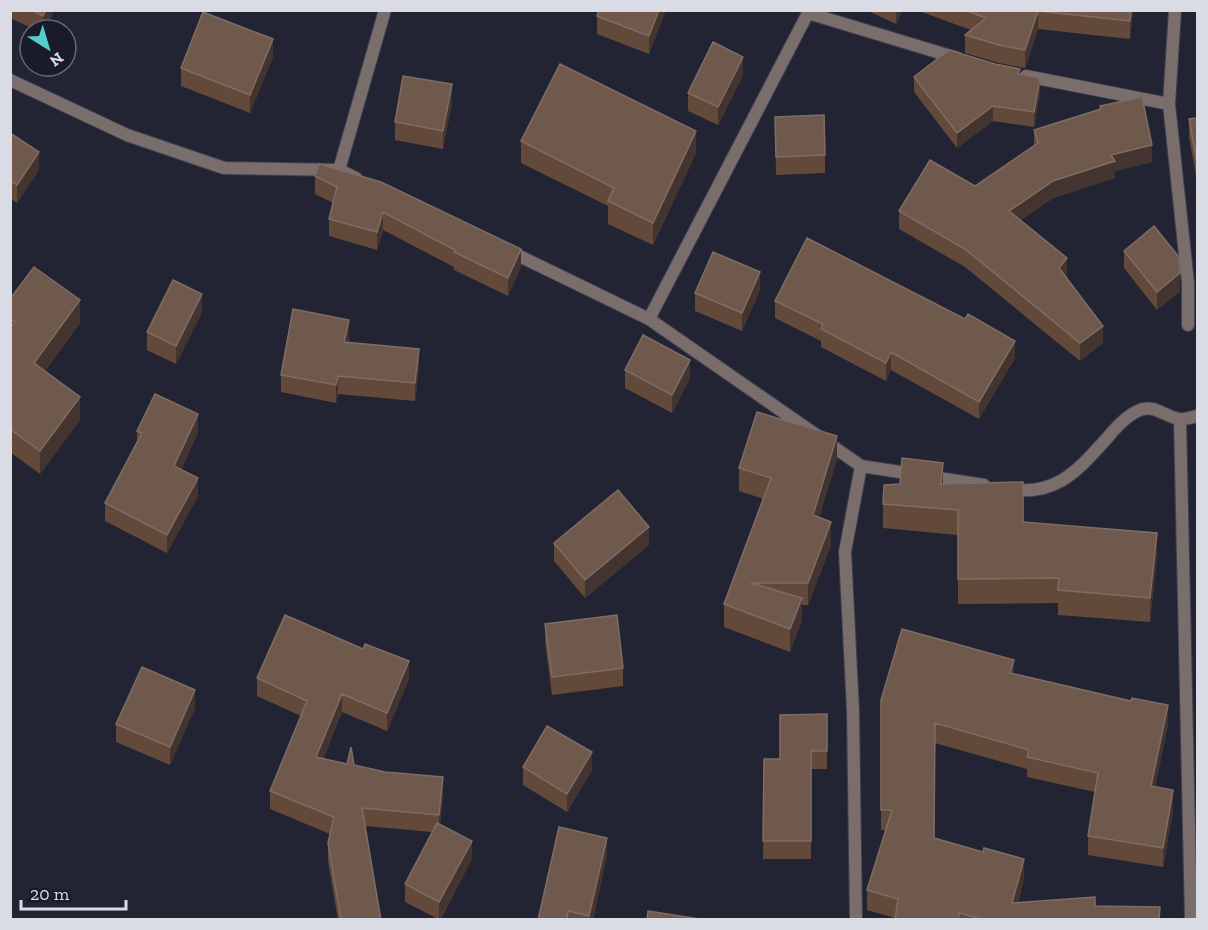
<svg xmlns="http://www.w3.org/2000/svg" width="1208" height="930" font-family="'Zilla Slab',serif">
	<rect width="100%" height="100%" fill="#222434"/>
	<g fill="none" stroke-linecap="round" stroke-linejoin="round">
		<g stroke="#3f4150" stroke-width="14">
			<path id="minor" d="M1175,10l-6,94 19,179v42
				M1026,76l143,28
				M10,80l117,55 97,33 115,2 17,8
				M339,170l46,-160
				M507,250l142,69 212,147 123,19
				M649,319l159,-306 149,45
				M1180,420l11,500
				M1007,489c50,8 71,-19 101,-52 9,-11 19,-22 32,-27 14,-6 26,7 39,9 5,1 13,-2 19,-3
				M856,920l-3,-209 -8,-159 16,-86"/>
		</g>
		<use href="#minor" stroke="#796e6c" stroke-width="12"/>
	</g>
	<path fill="#62493a" d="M10,10h44l-9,20h-9l-26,-12z
		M666,10l-17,44 -52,-20v-18z
		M866,10h36l-6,14z
		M916,10h217l-3,29 -92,-10 -13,39 -26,-5 -34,-10v-18l6,-5z
		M273,57l-23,56 -69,-27v-18z
		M743,75l-25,50 -30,-14v-18z
		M1020,75l20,18 -6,34 -41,-6 -36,27 -43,-56v-15z
		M452,102l-9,47 -48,-9v-18z
		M1100,106l52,56 -37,9v7l-62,20 -32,22 46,56 -1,1 37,66 -23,18 -115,-94 -66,-38v-18l76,-25 59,-40v-16l66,-21z
		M775,117l50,38v18l-49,2z
		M1197,118v63l-8,-44v-18z
		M10,133l29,37 -22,33 -7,-5z
		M521,141l175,12 -43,92 -45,-21v-18l-87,-43z
		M315,176l206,91 -13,29 -54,-26v-3l-71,-37 -6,20 -48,-14v-17l4,-16 -18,-9z
		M1124,251l56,40 -23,19 -33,-42z
		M760,290l-18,41 -47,-20v-18z
		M10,299l70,24 -35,48 35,49 -40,54 -30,-22z
		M775,301l240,57 -36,61 -88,-49 -5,11 -65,-34v-6l-46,-23z
		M202,312l-26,52 -29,-14v-18z
		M349,338l-1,4 71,25 -4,34 -77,-7 -2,9 -55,-11v-17z
		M625,370l65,8 -18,35 -47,-25z
		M137,431l61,1 -17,38 17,26 -31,57 -62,-32v-18l32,-62z
		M837,459l-18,58 12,28 -23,60h-6v15l-12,32 -66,-25v-23l40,-105 -25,-8v-23z
		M943,483l80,39 134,35 -7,65 -92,-7v-12l-100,1v-69l-75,-7v-24z
		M1196,534h1v24l-1,-6z
		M554,543l95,2 -64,53 -31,-37z
		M545,624l78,44v18l-71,9 -7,-53z
		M1014,674l154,51 -13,62 18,23 -10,57 -75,-12v-19l7,-44 -68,-15v-8l-92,-26 -1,95 90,40 -6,25 77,3 65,14h-265v-2l-28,-8v-20l19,-60h-5v-130z
		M257,678l152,1 -22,52 -45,-19 -19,47 31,6 89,30 -3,29 32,35 -32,61 -35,-18v-18l27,-52 -67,-6 16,94h-43l-10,-59v-18l2,-9 -60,-25v-18l31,-75 -44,-20z
		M195,708l-25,57 -54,-23v-18z
		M827,714v55h-16v90h-48l1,-100h16z
		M523,767l69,3 -25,42 -44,-27z
		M607,855l-14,65h-55z"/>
	<path fill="#433430" d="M46,10h8l-9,20h-2v-14z
		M659,10h7l-17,44v-18z
		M896,10h6l-6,14z
		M1131,10h2l-3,29v-18z
		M1038,11v18l-13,39v-18z
		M273,39v18l-23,56v-18z
		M743,57v18l-25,50v-18z
		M1040,78v15l-6,34v-15z
		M452,84v18l-9,47v-18z
		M993,106v15l-36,27v-15z
		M696,131v22l-43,92v-22z
		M1152,145v17l-37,9v7l-62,20 -44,30v-17l44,-30 58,-26z
		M39,152v18l-22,33v-18z
		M383,212v18l-6,20v-18z
		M521,249v18l-13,29v-18z
		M1067,258v18l-8,9v-17z
		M760,272v18l-18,41v-18z
		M1180,273v18l-23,19v-18z
		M202,294v18l-26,52v-18z
		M80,300v23l-46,63v-23z
		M349,320v18l-5,22v-18z
		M1103,326v17l-23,18v-18z
		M1015,341v17l-36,61v-17z
		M419,349v18l-4,34v-18z
		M891,352v18l-5,11v-18z
		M690,360v18l-18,35v-18z
		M338,376v18l-2,9v-18z
		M80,397v23l-40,54v-23z
		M198,414v18l-24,52v-18z
		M837,436v23l-24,79v-23z
		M943,463v24l-2,-3z
		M198,478v18l-31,57v-18z
		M831,522v23l-23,60v-22z
		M649,527v18l-64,53v-18z
		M1157,533v24l-7,65v-24z
		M802,598v22l-12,32v-23z
		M1014,660v20l-4,-7z
		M409,661v18l-22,52v-18z
		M195,690v18l-25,57v-18z
		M342,694v18l-26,63v-18z
		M1168,705v20l-17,81v-20z
		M592,752v18l-25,42v-18z
		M443,777v18l-4,38v-18z
		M1173,790v20l-10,57v-19z
		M607,838v17l-14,65h-4v-4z
		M472,841v18l-33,61v-18z
		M1024,859v19l-11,42 -1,-17z"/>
	<path fill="#6f594c" stroke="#7f6d64" stroke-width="1.5" d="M32,10h14l-3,6z
		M599,10h60l-10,26 -52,-20z
		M965,10h166l-1,11 -92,-10 -13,39 -26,-5 -34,-10 21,-17z
		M203,12l70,27 -23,56 -69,-27z
		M713,42l30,15 -25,50 -30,-14z
		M949,50l46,14 25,5 -2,5 22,4 -6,34 -41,-6 -36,27 -43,-56z
		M560,64l136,67 -43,92 -45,-22 6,-13 -93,-47z
		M403,76l49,8 -9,47 -48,-9z
		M1142,97l10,48 -41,10 4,6 -62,20 -44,30 58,47 -8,10 44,58 -23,17 -115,-94 -66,-38 31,-51 45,26 63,-43 -4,-13 67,-21 -1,-3z
		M824,115l1,40 -49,2 -1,-40z
		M1197,118v45l-8,-44z
		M10,133l29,19 -22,33 -7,-5z
		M319,164l62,18 140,67 -13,29 -54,-26 1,-2 -72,-38 -6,20 -48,-13 8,-32 -22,-11z
		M1154,226l25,31 1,9v7l-23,19 -33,-41z
		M807,238l158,81 3,-5 47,27 -36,61 -88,-50 -5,11 -65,-34 2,-5 -48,-23z
		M713,252l47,20 -18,41 -47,-20z
		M34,267l46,33 -46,63 46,34 -40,54 -30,-22v-100l5,-7 -5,-3v-20z
		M173,280l29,14 -26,52 -29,-14z
		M293,309l56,11 -5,22 75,7 -4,34 -77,-7 -2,9 -55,-10z
		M643,335l47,25 -18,35 -47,-25z
		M155,394l43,20 -24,52 24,12 -31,57 -62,-32 37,-70 -5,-2z
		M757,412l80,24 -24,79 18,7 -23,61h-57l51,15 -12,31 -66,-25 47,-126 -32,-10z
		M902,458l41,5 -2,21 82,-2v40l134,11 -7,65 -92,-8 1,-12 -101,1v-69l-75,-6 1,-19 16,-1z
		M618,490l31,37 -64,53 -31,-37z
		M285,615l78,34 2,-5 44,17 -22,52 -45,-19 -26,63 31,7 4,-17 3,18 31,7 58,5 -4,38 -77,-7 19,112h-40l-13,-77 6,-26 -64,-26 37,-90 -50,-23z
		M617,615l6,53 -71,9 -7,-53z
		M902,629l112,31 -4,13 121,28 1,-3 36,7 -17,81 22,4 -10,58 -75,-12 10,-63 -71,-16 2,-7 -94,-27 -1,115 49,14 1,-4 40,11 -12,44 83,-6v9l65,1 -1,13h-174l-26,-7 -1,7h-63l3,-21 -31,-9 25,-80h-11v-110z
		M142,667l53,23 -25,57 -54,-23z
		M827,714v37h-16v90h-48l1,-82h16v-44z
		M547,726l45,26 -25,42 -44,-27z
		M437,823l35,18 -33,61 -34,-18z
		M559,827l48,11 -18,78 -21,-5 -1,9h-29z
		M648,911l58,9h-59z"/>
	<rect width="1208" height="930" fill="none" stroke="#d9dbe5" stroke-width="24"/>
	<g transform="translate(48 48) rotate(143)"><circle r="28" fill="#191b2a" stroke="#666875" stroke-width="1.5"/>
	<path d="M0-4.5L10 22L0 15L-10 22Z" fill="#52cdcb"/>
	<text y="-9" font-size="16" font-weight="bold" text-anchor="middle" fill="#d9dbe5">N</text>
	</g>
	<path d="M21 900v9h105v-9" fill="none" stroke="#d9dbe5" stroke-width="3"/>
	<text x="30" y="900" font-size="18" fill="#d9dbe5" stroke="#191b2a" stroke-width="4.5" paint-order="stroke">20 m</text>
</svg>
